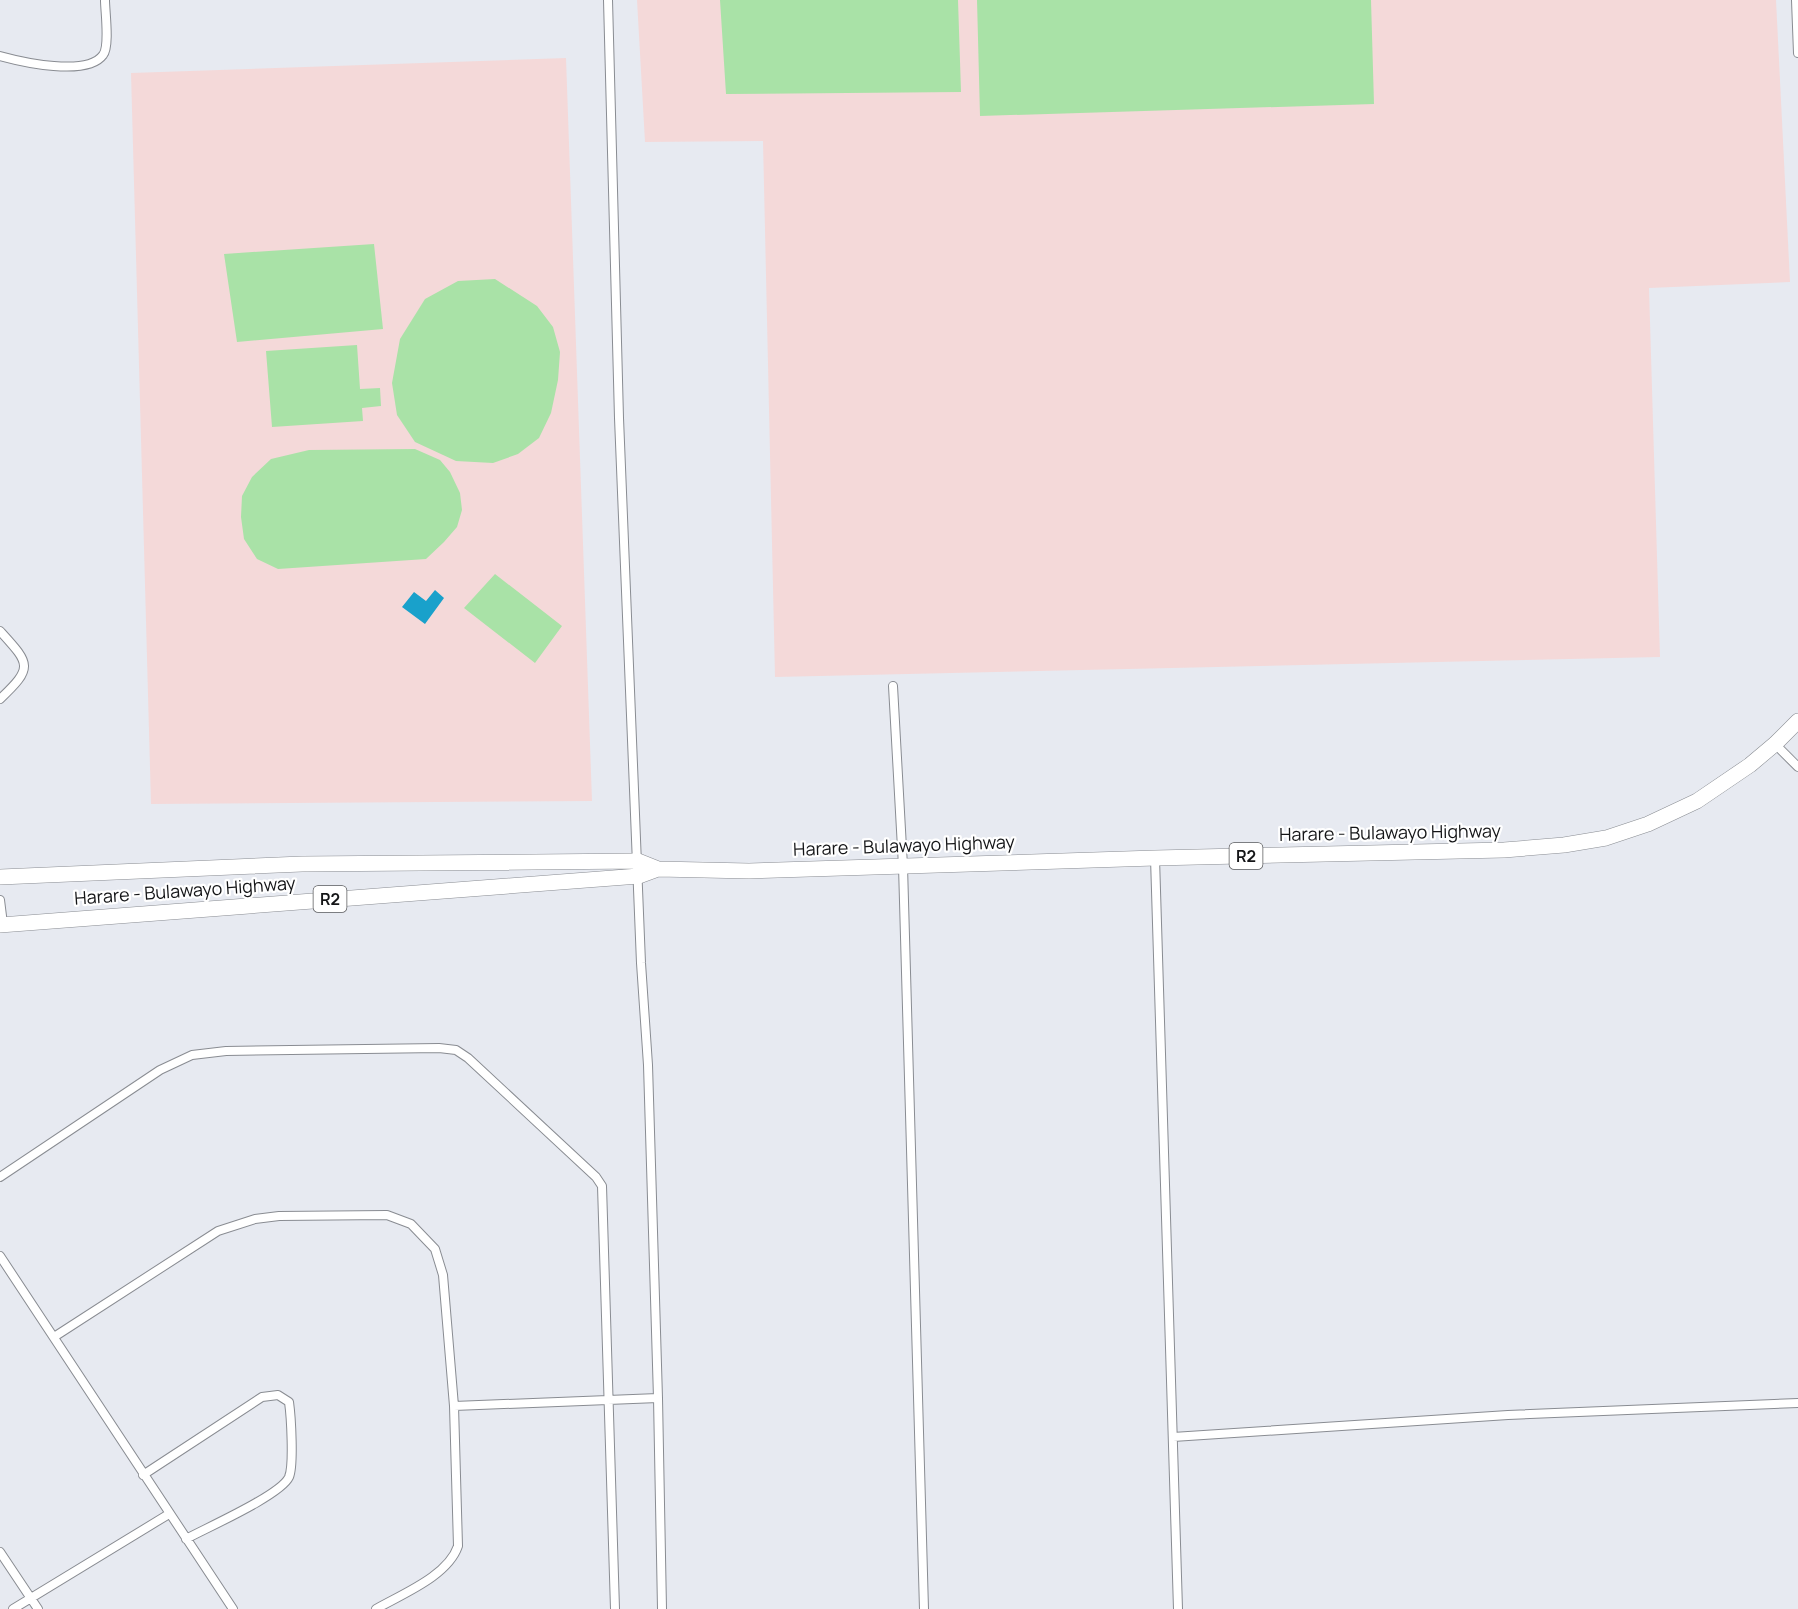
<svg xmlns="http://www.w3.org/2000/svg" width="1798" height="1609" font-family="Manrope,sans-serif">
	<rect width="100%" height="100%" fill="#e7eaf1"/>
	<path fill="#f4d9d9" d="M637,0h1139l14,282 -141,6 11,369 -885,20 -12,-536 -118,1z
		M566,58l26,743 -441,3 -20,-731z"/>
	<path fill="#a9e2a7" d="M720,0h238l3,92 -235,2z
		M977,0h394l3,104 -394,12z
		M374,244l9,85 -146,13 -13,-88z
		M495,279l42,27 16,21 7,25 -2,28 -7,33 -12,25 -21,16 -25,9 -37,-2 -41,-19 -18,-27 -5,-32 8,-44 25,-40 33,-18z
		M357,345l3,44 20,-1 1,18 -19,2 1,13 -91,6 -6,-76z
		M415,449l25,11 10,12 10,21 2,17 -5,17 -13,15 -18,17 -148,10 -21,-10 -13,-20 -3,-22 1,-21 10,-19 19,-18 38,-9z
		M495,574l67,52 -27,37 -71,-55z"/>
	<path fill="#19a1cb" d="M435,590l9,8 -19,26 -23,-17 12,-15 12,9z"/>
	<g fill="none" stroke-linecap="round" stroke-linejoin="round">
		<g stroke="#898c92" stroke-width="10">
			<path id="street" d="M608,0l11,418 22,545 7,102 10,333 4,211
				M1796,0l2,53
				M0,56c22,6 87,21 103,-1 7,-9 2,-43 2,-55
				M0,631c30,33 34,36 0,68
				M893,686l10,180 21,743
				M1775,744l23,23
				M1155,858l23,751
				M0,900l3,24
				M0,1177l160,-107 32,-15 34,-4 213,-3 17,2 12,8 128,119 6,9 13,423
				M0,1256l233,353
				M54,1337l164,-106 37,-12 24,-3 108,-1 24,9 24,25 8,26 11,131 4,140c-10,30 -56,48 -82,63
				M454,1406l204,-8
				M1173,1437l335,-22 290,-12
				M143,1475l119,-78 16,-2 11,7c2,14 5,63 0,75 -8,18 -83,51 -103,62
				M0,1552l38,57
				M13,1609l156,-95"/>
		</g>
		<g stroke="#898c92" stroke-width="16">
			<path id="highway" d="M0,877l302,-13 336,-3 20,8
				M0,925l639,-49 19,-7 91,2 406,-13 349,-8 60,-5 42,-7 42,-14 49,-23 53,-36 25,-21 23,-23"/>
		</g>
		<use href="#street" stroke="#fff" stroke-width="8"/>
		<use href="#highway" stroke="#fff" stroke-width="15"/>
	</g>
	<g text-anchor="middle" stroke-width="4.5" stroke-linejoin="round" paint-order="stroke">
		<g fill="#fff" stroke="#5a5b5d" stroke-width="1.5">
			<rect x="1229.5" y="843" width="33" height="26" rx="4.5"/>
			<rect x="313.5" y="886" width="33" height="26" rx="4.5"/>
		</g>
		<g font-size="16" font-weight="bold" fill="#141517">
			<text x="1246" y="862">R2</text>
			<text x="330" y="905">R2</text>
		</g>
		<g font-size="18" fill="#141517" stroke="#fff">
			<text transform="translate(1390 833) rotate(-1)" y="6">Harare - Bulawayo Highway</text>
			<text transform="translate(904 846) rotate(-2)" y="6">Harare - Bulawayo Highway</text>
			<text transform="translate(185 891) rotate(-4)" y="6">Harare - Bulawayo Highway</text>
		</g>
	</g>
</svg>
